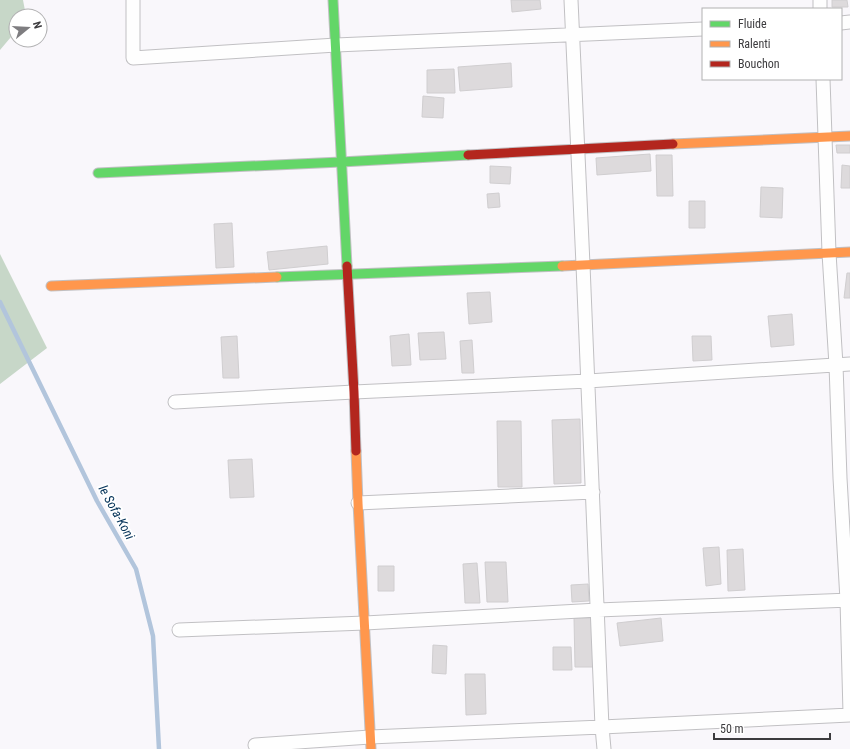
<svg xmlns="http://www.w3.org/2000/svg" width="850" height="749" font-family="'Roboto Condensed',sans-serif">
	<rect width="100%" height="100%" fill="#f9f7fb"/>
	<path fill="#c7d7c8" d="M0,0h23l3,16h-10v15l-16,19z
		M0,254l47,94 -47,36z"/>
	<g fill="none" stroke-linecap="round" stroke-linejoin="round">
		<path stroke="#b2c5dc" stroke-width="4.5" d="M0,302l97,199 39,68 17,67 6,113"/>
	</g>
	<path fill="#dddadc" stroke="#d0ced0" d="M511,0h29l1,9 -29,3z
		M832,0h15l1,7h-16z
		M511,63l1,24 -52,4 -2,-24z
		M454,69l1,24h-28v-23z
		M423,96l21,2 -1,20 -21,-1z
		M836,145h14v8h-13z
		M650,154l1,17 -54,4 -1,-17z
		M656,155h16l1,41h-16z
		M842,165l8,1v22h-9z
		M490,166l21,1 -1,17 -20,-1z
		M761,187l22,1 -1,30 -22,-1z
		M499,193l1,14 -12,1 -1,-14z
		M689,201h16v27h-16z
		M232,223l2,44 -18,1 -2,-44z
		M327,246l1,18 -59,6 -2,-18z
		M847,273h3v25h-6z
		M490,292l2,30 -23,2 -2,-31z
		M792,314l2,31 -23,2 -3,-31z
		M444,332l2,27 -26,1 -2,-27z
		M409,334l2,31 -19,1 -2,-30z
		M237,336l2,42h-16l-2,-41z
		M692,336h19l1,24 -19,1z
		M472,340l2,33h-12l-2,-32z
		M580,419l1,64 -27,1 -2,-64z
		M497,421h24l1,66h-24z
		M252,459l2,38 -24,1 -2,-38z
		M719,547l2,37 -15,2 -3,-38z
		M743,549l2,41 -17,1 -1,-41z
		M485,562h21l2,40h-21z
		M477,563l3,40h-15l-2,-39z
		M378,566h16v25h-16z
		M588,584l1,17 -17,1 -1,-17z
		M574,618h18l1,49h-18z
		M661,618l2,23 -43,5 -3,-23z
		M433,645l14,1 -1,28 -14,-1z
		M553,647h18l1,23h-19z
		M465,674h20l1,40 -20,1z"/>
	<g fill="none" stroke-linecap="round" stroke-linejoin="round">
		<g stroke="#c1c0c3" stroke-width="15">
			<path id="street" d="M133,0v58l203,-13 367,-16
				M571,0l12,265 19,462 2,22
				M820,0v9
				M841,23l9,-1
				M823,79l6,174 7,112 4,113 7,122 3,113
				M175,402l179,-10 234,-11 262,-17
				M358,503l235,-11
				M179,630l186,-7 233,-13 252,-10
				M255,745l115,-8 232,-10 248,-12"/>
		</g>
		<g stroke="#c1c0c3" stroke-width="11">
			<path id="fast" d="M333,0l14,266
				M98,173l243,-11 127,-7
				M277,277l285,-11"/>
		</g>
		<g stroke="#c1c0c3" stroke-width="11">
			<path id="slow" d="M673,144l177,-8
				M562,266l288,-14
				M51,286l226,-9
				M356,451l2,52 13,246"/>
		</g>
		<g stroke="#c1c0c3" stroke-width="11">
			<path id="jam" d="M468,155l205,-11
				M347,266l7,126 2,59"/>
		</g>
		<use href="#street" stroke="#fefefe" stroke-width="13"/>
		<use href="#fast" stroke="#63d668" stroke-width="9"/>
		<use href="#slow" stroke="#ff974d" stroke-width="9"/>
		<use href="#jam" stroke="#b3261e" stroke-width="9"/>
	</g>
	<g text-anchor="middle" stroke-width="4" stroke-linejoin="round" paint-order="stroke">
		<g font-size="13" font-style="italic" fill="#043258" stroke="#fff">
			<text transform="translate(117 512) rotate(61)" y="5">le Sofa-Koni</text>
		</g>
	</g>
	<rect x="702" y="8" width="140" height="72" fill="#ffffff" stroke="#b1b1b2"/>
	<rect x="710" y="21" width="20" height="6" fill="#63d668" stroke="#b1b1b2"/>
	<text x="738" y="28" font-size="12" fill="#3c3b3e">Fluide</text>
	<rect x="710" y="41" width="20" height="6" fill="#ff974d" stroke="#b1b1b2"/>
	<text x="738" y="48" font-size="12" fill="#3c3b3e">Ralenti</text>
	<rect x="710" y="61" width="20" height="6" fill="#b3261e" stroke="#b1b1b2"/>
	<text x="738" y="68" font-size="12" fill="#3c3b3e">Bouchon</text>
	<g transform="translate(28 28) rotate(72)"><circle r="19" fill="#ffffff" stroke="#b1b1b2"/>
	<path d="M0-3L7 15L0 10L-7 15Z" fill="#7e7d80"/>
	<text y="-6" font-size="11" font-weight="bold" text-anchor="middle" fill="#3c3b3e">N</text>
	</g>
	<path d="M714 733v6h116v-6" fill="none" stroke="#3c3b3e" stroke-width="2"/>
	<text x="720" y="733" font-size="12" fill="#3c3b3e" stroke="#ffffff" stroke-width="3" paint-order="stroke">50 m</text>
</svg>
